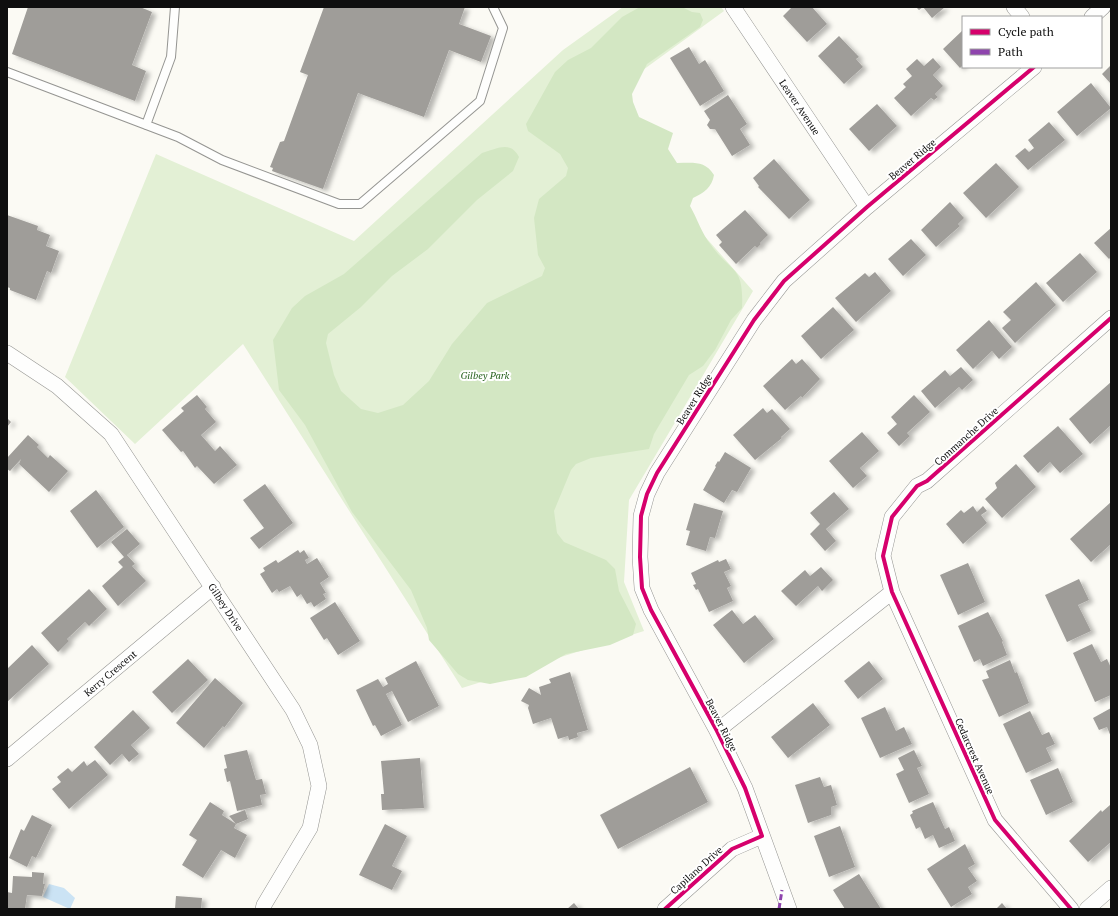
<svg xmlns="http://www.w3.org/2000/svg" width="1118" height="916" font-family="'PT Serif',serif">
	<defs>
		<filter id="shadow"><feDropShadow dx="4.5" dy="2.5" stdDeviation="2" flood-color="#0004"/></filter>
	</defs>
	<rect width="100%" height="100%" fill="#fbfaf4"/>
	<path fill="#e3f0d5" d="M623,7h98l3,4 -114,83 68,112 75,85 -124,209 -5,82 20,49 -182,57 -219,-344 -108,100 -70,-67 91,-223 198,87 209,-191z"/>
	<path fill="#d3e7c3" d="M640,7h42l10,5 8,1 3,7 -3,7 -53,37 -15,30 1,8 6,15 34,16 -5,16 9,14c15,0 28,-3 37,12 -2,12 -10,18 -21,23l-3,8c7,12 12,28 21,39 21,29 33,20 31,63l-11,12 -16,30 -12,16 -14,9 -35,59 -5,15 -58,9 -15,6 -5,6 -17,41 3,22 7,9 42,18 9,9 4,22 17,33 -3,11 -23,10 -44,9 -40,23 -36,7 -22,-4 -10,-6 -29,-34 -2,-12 -16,-38 -59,-78 -47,-87 -26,-35 -6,-50 19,-32 13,-12 39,-22 138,-121c15,-4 28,-13 37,4l-6,14 -36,29 -49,49 -36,27 -31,31 -33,27 -2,9 8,32 7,16 20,18 17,4 25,-8 26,-24 23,-37 35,-41 55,-27 3,-8 -7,-13 -4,-37 5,-19 27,-23 2,-8 -8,-14 -32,-23 -2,-7 29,-52 13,-12 23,-12 31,-31z"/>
	<path fill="#cbe3f4" d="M49,884l15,4 11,10 -5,11 -27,-12z"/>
	<path fill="#9f9d99" filter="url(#shadow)" d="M28,7h112l12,5 -20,53 14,6 -11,30 -123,-47z
		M324,7h141l-6,17 32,12 -10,26 -32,-12 -25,67 -66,-24 -35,96 -51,-18 1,-3 -3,-1 10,-25 4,-1 24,-66 -8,-3z
		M792,7h20l15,17 -20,18 -24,-26z
		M916,7h29l-13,11 -9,-11 -4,3z
		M963,30v35l-3,3 -17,-19z
		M839,36l20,21 -3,2 7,8 -19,17 -26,-28z
		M689,47l10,17 6,-4 19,31 -24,15 -30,-48z
		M933,58l8,9 -8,8 10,11 -8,8 3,3 -4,3 -3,-2 -20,18 -17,-18 12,-11 -3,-3 9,-8 -6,-7 11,-10 7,7z
		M1111,65v19l-9,-10z
		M1091,83l20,25 -34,28 -20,-24z
		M728,95l19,29 -7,5 10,16 -18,11 -17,-27h-5l-3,-4 3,-5 -6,-9z
		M877,104l20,22 -28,25 -20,-22z
		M1049,122l16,18 -37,30 -13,-14 10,-8 4,4 5,-4 -6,-8z
		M774,159l36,41 -21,19 -31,-32 1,-1 -6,-8z
		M996,163l23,24 -33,31 -23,-25z
		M950,202l14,16 -6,6 2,2 -24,21 -15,-17z
		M745,210l23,25 -8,8 1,1 -4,4 -2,-2 -19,18 -17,-19 3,-3 -6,-7z
		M7,215l31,11 -1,4 13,5 -4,11 13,5 -8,22 -4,-2 -11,29 -26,-10v-2l-3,-1z
		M1111,228v29l-2,2 -15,-16z
		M911,239l15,16 -23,21 -15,-17z
		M1080,253l17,19 -34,30 -17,-19z
		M875,272l16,19 -35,31 -21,-24 30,-25 4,4z
		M1036,282l20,23 -41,38 -13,-15 9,-8 -8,-8z
		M833,307l21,23 -33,29 -20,-23z
		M989,320l23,27 -13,12 -7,-8 -19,18 -17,-19z
		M792,359l4,5 6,-5 18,20 -18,19 -1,-2 -16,14 -22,-24z
		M961,367l12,13 -11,10 -3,-3 -24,21 -14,-17 24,-21 5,6z
		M1111,382v43l-21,19 -21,-25z
		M197,395l10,12 -2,2 11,13 -15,13 14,16 5,-5 17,19 -23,19 -17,-18 -2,2 -12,-17 -2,1 -19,-22 22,-19 -3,-3z
		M914,395l16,17 -23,21 3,3 -11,10 -12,-13 10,-9 -6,-7z
		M763,408l4,5 5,-4 18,20 -9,8 1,1 -27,22 -22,-25z
		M7,418l4,4 -4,5z
		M1058,426l25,28 -23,19 -10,-11 -12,11 -15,-17z
		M862,432l17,19 -19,17 7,8 -14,12 -24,-27z
		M28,435l11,10 -2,2 11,11 2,-3 18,16 -19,21 -30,-28 2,-5 -11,12 -3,-2v-11z
		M725,452l26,16 -14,24 -5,-2 -8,13 -21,-13 13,-23 -1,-1 3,-5 1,1z
		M1016,464l20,23 -34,31 -17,-19 12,-11 -2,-5z
		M265,484l28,39 -34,26 -9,-11 14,-10 -21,-28z
		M96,490l28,37 -27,21 -27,-37z
		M834,492l15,17 -23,20 10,12 -11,10 -15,-17 10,-10 -10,-11z
		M1111,502v42l-20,18 -21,-23z
		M694,503l29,8 -8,27 -5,-1 -4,14 -20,-6 4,-14 -4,-1z
		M973,506l4,6 6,-6 4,5 -6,4 6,8 -24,21 -17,-20 15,-14 3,3z
		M127,529l13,15 -13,11 8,9 -3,2 14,15 -28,25 -16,-20 21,-19 -5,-5 6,-5 -13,-15z
		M298,550l2,3 4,-3 5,8 -4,2 2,4 10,-6 12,19 -9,6 6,10 -3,1 3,5 -12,8 -3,-5 -4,2 -6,-10 -4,3 -7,-11 -11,6 -2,-3 -5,4 -12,-19 5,-3 -2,-3 13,-8 2,3z
		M726,559l5,10 -7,3 7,14 -4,2 6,13 -24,11 -11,-23 -2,1 -3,-5 3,-1 -5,-11 27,-13 1,2z
		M968,563l17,39 -27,13 -18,-40z
		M821,567l12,13 -11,11 -4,-5 -22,20 -15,-15 24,-21 5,6z
		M1079,579l10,21 -11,5 13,26 -24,11 -22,-47z
		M89,589l18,20 -18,17 -4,-4 -18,17 2,2 -11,11 -17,-19z
		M335,602l25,39 -22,14 -11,-17 -3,2 -14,-22z
		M732,610l11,14 12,-9 19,24 -30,24 -31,-38z
		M988,612l15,29 -1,1 5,13 -24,11 -3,-7 -6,3 -16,-36z
		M1092,644l9,18 6,-3 4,9v27l-16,7 -22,-49z
		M32,645l17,19 -42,38v-33z
		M188,659l20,21 -36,33 -20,-21z
		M1010,660l5,13 2,-1 12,31 -30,14 -17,-37 7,-2 -3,-7z
		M416,661l23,45 -31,16 -16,-31 -6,3 16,31 -21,11 -6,-11 -2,1 -17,-36 22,-11 5,8 5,-3 -3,-6z
		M869,661l14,18 -25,20 -14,-18z
		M570,672l18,58 -11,3 1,4 -9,3 -1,-4 -10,3 -7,-21 -18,6 -5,-16 1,-3 -8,-4 8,-13 12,7 -2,-8 12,-4 -2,-4z
		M215,678l28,25 -19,25 -1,-2 -19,22 -28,-25z
		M813,703l17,22 -42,33 -17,-21z
		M885,707l11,24 8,-4 8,17 -32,14 -19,-40z
		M1111,708v29l-4,-10 -8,3 -6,-12z
		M133,710l17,18 -19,17 8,9 -10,8 -7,-8 -12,11 -16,-18z
		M1030,711l12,24 7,-3 6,12 -9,4 6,13 -26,12 -23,-49z
		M247,750l9,30 6,-1 4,15 -6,1 2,10 -25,6 -7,-30 -3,1 -3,-13 3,-1 -3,-13z
		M914,750l8,16 -5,2 12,26 -20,9 -13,-29 8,-4 -6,-12z
		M420,758l4,50 -42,2 -1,-16h3l-3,-33z
		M95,760l13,15 -39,34 -17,-20 9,-7 -4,-5 11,-9 4,4 12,-11 3,5z
		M690,767l18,35 -90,47 -18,-34z
		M1058,768l15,34 -27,13 -16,-35z
		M820,777l4,10 7,-2 6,20 -6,2v8l-23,8 -13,-38z
		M210,802l14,9 -2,4 14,9 -7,-8 16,-6 3,9 -12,5 -2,4 13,7 -12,23 -14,-8 -18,28 -21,-13 15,-25 -8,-5z
		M933,802l12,27 4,-2 6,14 -16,7 -6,-13 -8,4 -5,-12 -4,2 -6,-14 3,-2 -1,-2z
		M1110,805l1,37 -23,20 -19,-21 32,-31 1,2z
		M32,815l20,10 -16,33 -4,-2 -5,11 -18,-9 12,-29 3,2z
		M385,824l22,12 -15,30 10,5 -10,19 -33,-15z
		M840,826l15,41 -26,10 -15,-41z
		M965,844l10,20 -7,4 9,13 -9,6 4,7 -21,13 -24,-38z
		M32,872l12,1 -1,11h2l-3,12 -15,-1 -2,14h-18v-17l5,1 1,-17 19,1z
		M859,874l22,35h-36l-12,-19z
		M176,896l26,2 -1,11h-26z
		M574,903l5,6h-12z
		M1002,903l5,6h-11z"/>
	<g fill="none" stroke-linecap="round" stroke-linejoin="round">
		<g stroke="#959592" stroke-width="10">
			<path id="service" d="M7,72l171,65 44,23 117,44h21l120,-103 23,-73 -10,-21
				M146,125l25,-68 4,-50"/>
		</g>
		<g stroke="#959592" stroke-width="16">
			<path id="minor" d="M733,7l134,200
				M1014,7l8,10
				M1092,17l11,-10
				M7,353l50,33 54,48 182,276 17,35 9,41 -9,42 -46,77 -1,4
				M717,731l175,-139
				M7,759l206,-172
				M665,909l67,-60 30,-13
				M789,909l-44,-121 -28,-57 -66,-121 -9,-22 -2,-31 1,-41 6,-22 10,-21 97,-153 30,-39 83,-74 167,-140
				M1071,909l-76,-89 -103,-228 -9,-36 9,-39 25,-31 10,-5 184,-163
				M1087,909l24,-21"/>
		</g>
		<use href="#service" stroke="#fefefd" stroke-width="8"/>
		<use href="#minor" stroke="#fefefd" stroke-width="15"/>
		<path stroke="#8e44ad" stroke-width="3" stroke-dasharray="6 3" stroke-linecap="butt" d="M779,909l3,-19"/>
		<g stroke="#fff" stroke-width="6">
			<path id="cycleway" d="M665,909l67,-60 30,-13 -17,-48 -28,-57 -66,-121 -9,-22 -2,-31 1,-41 6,-22 10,-21 97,-153 30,-39 83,-74 167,-140
				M1071,909l-76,-89 -103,-228 -9,-36 9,-39 25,-31 10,-5 184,-163"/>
		</g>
		<use href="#cycleway" stroke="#d6006c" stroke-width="4"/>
	</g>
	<g text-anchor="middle" stroke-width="4" stroke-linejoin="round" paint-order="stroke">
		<g font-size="10" fill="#0f0f0f" stroke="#fff">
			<text transform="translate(800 107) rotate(56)" y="4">Leaver Avenue</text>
			<text transform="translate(912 159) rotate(-40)" y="4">Beaver Ridge</text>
			<text transform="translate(694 399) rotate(-58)" y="4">Beaver Ridge</text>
			<text transform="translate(966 436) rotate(-42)" y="4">Commanche Drive</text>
			<text transform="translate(226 607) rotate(57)" y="4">Gilbey Drive</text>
			<text transform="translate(110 673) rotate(-40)" y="4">Kerry Crescent</text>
			<text transform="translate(722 725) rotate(63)" y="4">Beaver Ridge</text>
			<text transform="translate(975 756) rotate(66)" y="4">Cedarcrest Avenue</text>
			<text transform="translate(696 870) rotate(-42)" y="4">Capilano Drive</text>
		</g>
		<g font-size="10" font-style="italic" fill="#2a6421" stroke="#fff">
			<text x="485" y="379">Gilbey Park</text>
		</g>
	</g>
	<rect width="1118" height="916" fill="none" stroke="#0f0f0f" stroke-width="16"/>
	<rect x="962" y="16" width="140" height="52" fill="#ffffff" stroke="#9f9f9f"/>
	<rect x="970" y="29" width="20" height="6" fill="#d6006c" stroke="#9f9f9f"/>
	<text x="998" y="36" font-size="12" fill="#0f0f0f">Cycle path</text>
	<rect x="970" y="49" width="20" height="6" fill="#8e44ad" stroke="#9f9f9f"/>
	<text x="998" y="56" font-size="12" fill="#0f0f0f">Path</text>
</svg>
